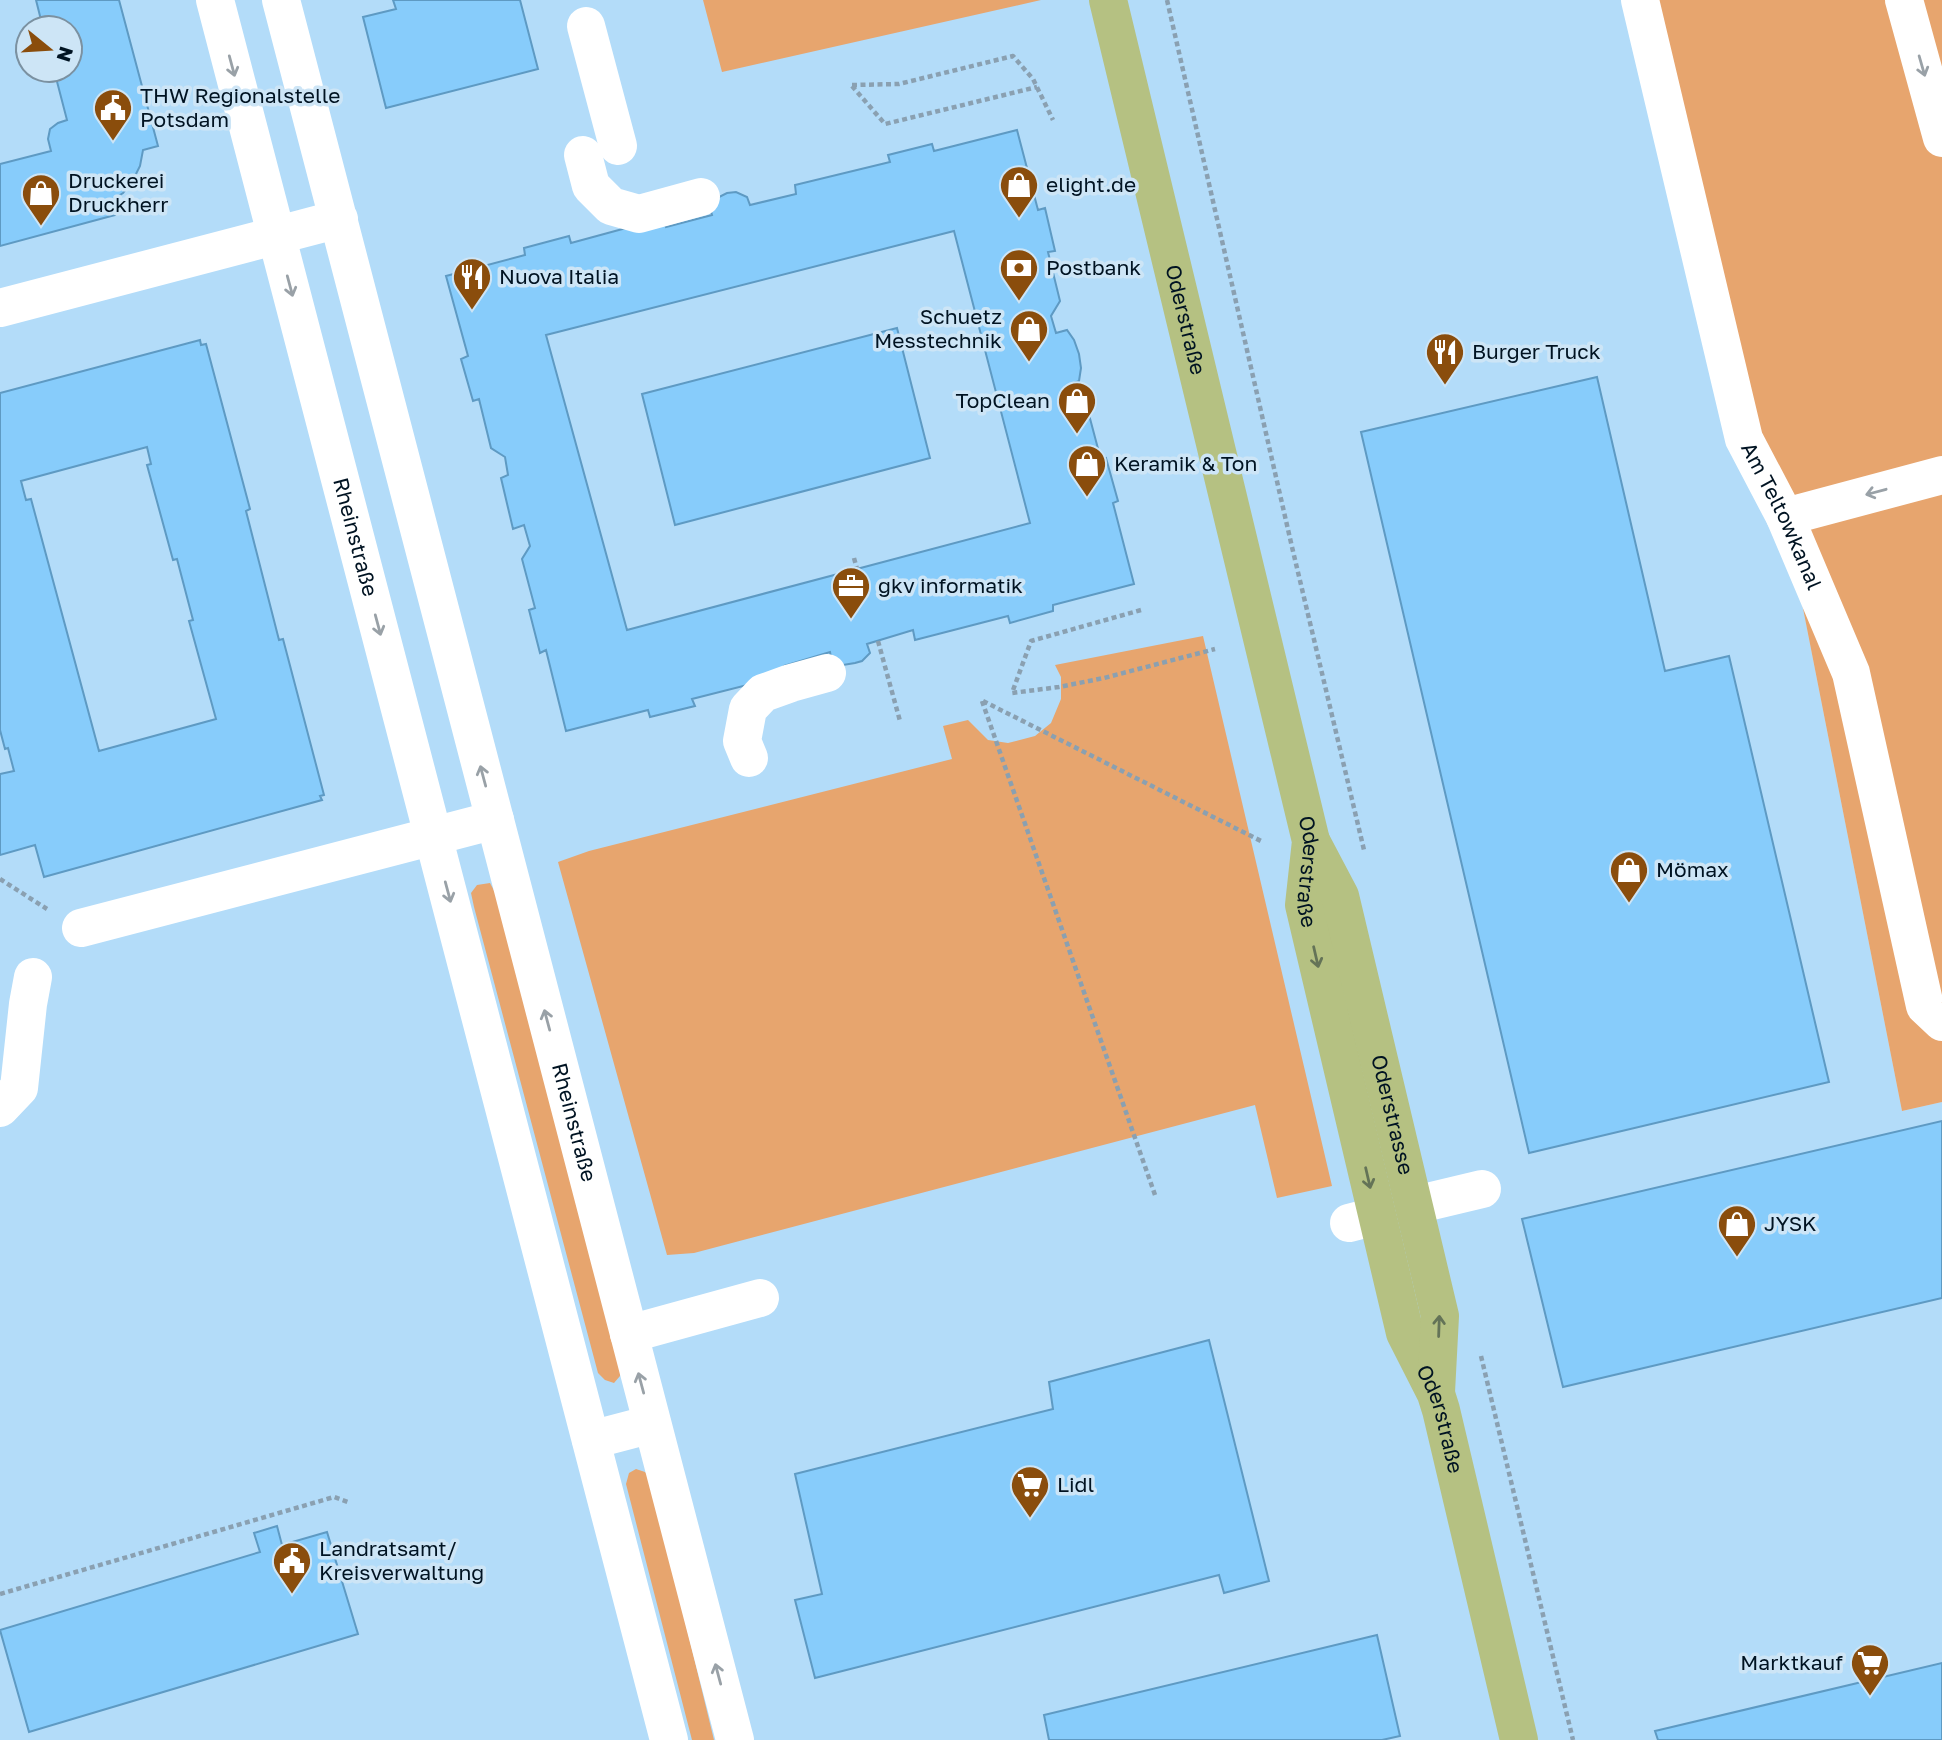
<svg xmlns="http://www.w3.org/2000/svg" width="1942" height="1740" font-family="'Golos Text',sans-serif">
	<rect width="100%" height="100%" fill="#cde5f6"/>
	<path fill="#b3dcf9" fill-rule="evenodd" d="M0,0h1640l145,517 117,594 40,-9v638h-1942zM28,28h42v42h-42z"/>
	<path fill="#e7a56e" d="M703,0h338l-319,72z
		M1640,0h302v1102l-40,9 -117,-594z
		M1203,636l129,550 -55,12 -22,-93 -561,148 -27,2 -109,-393 31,-11 363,-92 -9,-33 25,-6 20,20 20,3 27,-7 16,-13 10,-24v-22l-6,-12z
		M490,883l10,19 120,466v8l-6,7 -9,-3 -7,-7 -124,-466 -3,-14 6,-8z
		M636,1469l9,3 5,5 64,263h-22l-66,-256 3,-11z"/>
	<path fill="#87ccfb" stroke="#5e9ac3" stroke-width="2" fill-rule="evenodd" d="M36,0h83l39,146 -15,4 -3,16 -7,14 -10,13 -12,8 4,14 -115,31v-82l51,-13 -3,-12 2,-10 8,-6 9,-3 -13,-50h16v-42h-27z
		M393,0h127l18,69 -152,39 -23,-91 33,-8z
		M1017,130l21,80 7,-2 10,43 -7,1 12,49 -9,15 5,17 11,-3 7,10 5,14 2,14 -2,13 -10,4 5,18 14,8 13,49 5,-2 12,43 -5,2 21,81 -81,21v6l-43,12 -2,-7 -93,24 -2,-10 -46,14 3,9 -8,8 -7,2 -12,2 -11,-3 -2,-10 -46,14 3,9 -95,24 3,7 -45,11 -2,-7 -82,21 -20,-81 -6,3 -11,-43 6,-2 -13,-49 8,-13 -6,-21 -11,4 -12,-51 7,-3 -3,-18 -14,-9 -12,-49 -6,2 -12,-42 7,-3 -22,-80 79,-21 -1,-7 45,-12 2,7 92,-25 3,9 46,-12 -2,-7 7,-10 10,-5 9,-1 11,5 3,8 46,-11 -1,-9 95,-23 -2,-7 44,-11 2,7zM954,231l76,292 -403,107 -81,-295z
		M897,328l33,130 -255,67 -33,-131z
		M200,340l1,5 5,-1 44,165 -4,2 33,129 4,-1 41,156 -4,1 2,4 -278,77 -9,-32 -35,10v-81l14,-3 -6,-23 -3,1 -5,-19v-337zM147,447l4,17 -4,1 26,95 4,-1 16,61 -4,1 27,98 -117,32 -68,-252 -5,1 -5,-19z
		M1597,377l68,294 64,-15 100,426 -300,71 -168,-721z
		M1942,1121v177l-379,89 -41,-168z
		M1209,1340l60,241 -45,12 -5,-18 -404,103 -20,-78 27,-6 -27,-120 258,-65 -4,-27z
		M277,1526l5,19 45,-13 31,102 -329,98 -29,-102 260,-78 -6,-19z
		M1377,1635l23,101 -18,4h-333l-5,-25z
		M1942,1663v77h-284l-3,-9z"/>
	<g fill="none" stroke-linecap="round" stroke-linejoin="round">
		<path stroke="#8aa0b1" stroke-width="4.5" stroke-dasharray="5 3.5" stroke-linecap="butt" d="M1167,0l125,547 72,303
			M852,85l47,-1 114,-28 20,23 20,41
			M852,86l33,38 152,-37
			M854,558l3,11
			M1141,610l-110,31 -19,52 47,-6 45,-9 111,-29
			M878,641l22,80
			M982,701l173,494
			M983,701l278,140
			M0,879l47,30
			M1481,1356l92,384
			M0,1594l334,-97 14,5"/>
		<g stroke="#fff" stroke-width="38">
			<path id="s1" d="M215,0l454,1740"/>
			<path id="s2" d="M281,0l454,1740"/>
			<path id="s3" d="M1640,0l104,439 41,78 66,156 74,333 17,16"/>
			<path d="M1904,0l38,138"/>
			<path d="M586,26l32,120"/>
			<path d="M583,155l8,31 20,20 28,8 62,-17"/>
			<path d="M0,308l339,-89"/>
			<path d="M1785,517l157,-42"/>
			<path d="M749,758l-7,-17 6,-32 15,-16 28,-10 36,-10"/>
			<path d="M81,928l414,-108"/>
			<path d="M0,1108l19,-20 9,-84 5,-27"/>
			<path d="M1415,1205l67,-16"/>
			<path d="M1349,1223l27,-7"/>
			<path d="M629,1334l131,-36"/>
			<path d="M591,1440l61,-16"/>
		</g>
		<g stroke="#b5c182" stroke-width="38">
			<path id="s4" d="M1108,0l203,841 -7,64 101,428 31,61 5,16 78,330"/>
			<path id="s5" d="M1311,841l29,55 100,420 -4,76"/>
		</g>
	</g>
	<defs><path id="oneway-shaft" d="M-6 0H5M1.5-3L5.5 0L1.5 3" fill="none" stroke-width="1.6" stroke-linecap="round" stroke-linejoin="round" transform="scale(1.75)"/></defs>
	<g stroke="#99a1a7">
		<use href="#oneway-shaft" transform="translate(232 66) rotate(75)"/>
		<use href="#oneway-shaft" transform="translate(1922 66) rotate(74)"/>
		<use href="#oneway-shaft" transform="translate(290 286) rotate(75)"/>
		<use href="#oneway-shaft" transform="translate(1876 492) rotate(165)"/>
		<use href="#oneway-shaft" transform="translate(378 625) rotate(75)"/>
		<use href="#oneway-shaft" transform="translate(483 776) rotate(-105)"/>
		<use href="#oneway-shaft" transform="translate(448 892) rotate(75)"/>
		<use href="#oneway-shaft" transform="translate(547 1020) rotate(-105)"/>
		<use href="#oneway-shaft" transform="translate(641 1383) rotate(-105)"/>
		<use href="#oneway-shaft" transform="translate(718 1674) rotate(-105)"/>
	</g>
	<g stroke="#647357">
		<use href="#oneway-shaft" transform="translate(1316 957) rotate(77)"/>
		<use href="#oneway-shaft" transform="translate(1368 1178) rotate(77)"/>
		<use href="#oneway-shaft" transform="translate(1439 1326) rotate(-88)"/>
	</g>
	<defs>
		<g id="civic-pin" transform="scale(2.0125)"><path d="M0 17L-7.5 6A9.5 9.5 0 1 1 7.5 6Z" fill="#8a4d0c" stroke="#cde5f6"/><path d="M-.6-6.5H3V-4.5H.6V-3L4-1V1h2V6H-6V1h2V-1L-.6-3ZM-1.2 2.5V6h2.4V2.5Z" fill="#fff"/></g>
		<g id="shop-pin" transform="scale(2.0125)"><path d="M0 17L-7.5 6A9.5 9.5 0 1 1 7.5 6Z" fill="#8a4d0c" stroke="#cde5f6"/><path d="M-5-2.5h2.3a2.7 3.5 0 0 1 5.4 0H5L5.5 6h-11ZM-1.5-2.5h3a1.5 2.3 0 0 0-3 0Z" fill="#fff"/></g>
		<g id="bank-pin" transform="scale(2.0125)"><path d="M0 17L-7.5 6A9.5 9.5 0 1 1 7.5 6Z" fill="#8a4d0c" stroke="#cde5f6"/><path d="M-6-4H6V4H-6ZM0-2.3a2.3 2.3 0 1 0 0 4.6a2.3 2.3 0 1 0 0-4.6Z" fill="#fff"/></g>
		<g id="restaurant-pin" transform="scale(2.0125)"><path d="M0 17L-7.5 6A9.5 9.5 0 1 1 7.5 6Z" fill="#8a4d0c" stroke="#cde5f6"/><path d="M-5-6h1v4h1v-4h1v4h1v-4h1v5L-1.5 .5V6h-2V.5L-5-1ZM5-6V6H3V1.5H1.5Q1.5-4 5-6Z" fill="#fff"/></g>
		<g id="office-pin" transform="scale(2.0125)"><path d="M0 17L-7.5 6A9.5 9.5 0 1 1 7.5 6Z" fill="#8a4d0c" stroke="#cde5f6"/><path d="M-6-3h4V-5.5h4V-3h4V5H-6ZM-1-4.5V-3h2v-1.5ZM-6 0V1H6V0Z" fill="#fff"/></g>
		<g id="supermarket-pin" transform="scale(2.0125)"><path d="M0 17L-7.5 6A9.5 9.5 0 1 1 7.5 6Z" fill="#8a4d0c" stroke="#cde5f6"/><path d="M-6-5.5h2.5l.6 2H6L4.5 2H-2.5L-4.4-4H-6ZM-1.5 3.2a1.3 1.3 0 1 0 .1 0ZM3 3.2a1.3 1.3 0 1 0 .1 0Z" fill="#fff"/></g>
	</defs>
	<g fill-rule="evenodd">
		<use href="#civic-pin" x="113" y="108"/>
		<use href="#shop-pin" x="1019" y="185"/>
		<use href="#shop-pin" x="41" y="193"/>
		<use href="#bank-pin" x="1019" y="268"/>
		<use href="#restaurant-pin" x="472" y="277"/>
		<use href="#shop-pin" x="1029" y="329"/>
		<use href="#restaurant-pin" x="1445" y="352"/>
		<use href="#shop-pin" x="1077" y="401"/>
		<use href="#shop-pin" x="1087" y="464"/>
		<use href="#office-pin" x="851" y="586"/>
		<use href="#shop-pin" x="1629" y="870"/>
		<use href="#shop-pin" x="1737" y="1224"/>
		<use href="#supermarket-pin" x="1030" y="1485"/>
		<use href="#civic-pin" x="292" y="1561"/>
		<use href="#supermarket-pin" x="1870" y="1663"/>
	</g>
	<g text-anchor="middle" stroke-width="7" stroke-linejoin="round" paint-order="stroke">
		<g font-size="21" fill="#001322" stroke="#cde5f6" text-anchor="start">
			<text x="140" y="103">THW Regionalstelle<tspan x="140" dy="24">Potsdam</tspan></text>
			<text x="68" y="188">Druckerei<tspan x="68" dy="24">Druckherr</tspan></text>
			<text x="1046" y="192">elight.de</text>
			<text x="1046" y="275">Postbank</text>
			<text x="499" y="284">Nuova Italia</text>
			<text x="1002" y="324" text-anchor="end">Schuetz<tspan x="1002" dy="24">Messtechnik</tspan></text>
			<text x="1472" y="359">Burger Truck</text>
			<text x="1050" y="408" text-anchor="end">TopClean</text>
			<text x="1114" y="471">Keramik &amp; Ton</text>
			<text x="878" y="593">gkv informatik</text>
			<text x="1656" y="877">Mömax</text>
			<text x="1764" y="1231">JYSK</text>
			<text x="1057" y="1492">Lidl</text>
			<text x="319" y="1556">Landratsamt/<tspan x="319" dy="24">Kreisverwaltung</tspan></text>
			<text x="1843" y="1670" text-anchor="end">Marktkauf</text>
		</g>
		<g font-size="21" fill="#001322" stroke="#cde5f6">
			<text dy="7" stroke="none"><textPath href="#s4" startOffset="329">Oderstraße</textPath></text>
			<text dy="7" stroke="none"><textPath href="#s3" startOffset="537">Am Teltowkanal</textPath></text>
			<text dy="7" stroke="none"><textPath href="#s1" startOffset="555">Rheinstraße</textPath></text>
			<text dy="7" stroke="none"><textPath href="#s4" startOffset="896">Oderstraße</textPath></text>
			<text dy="7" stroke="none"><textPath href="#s5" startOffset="287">Oderstrasse</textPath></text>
			<text dy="7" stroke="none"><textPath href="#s2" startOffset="1160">Rheinstraße</textPath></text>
			<text dy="7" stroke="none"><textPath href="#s4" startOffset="1463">Oderstraße</textPath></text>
		</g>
	</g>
	<g transform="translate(49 49) rotate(108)"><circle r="33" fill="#cde5f6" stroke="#7b91a1" stroke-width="2"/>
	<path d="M0-5L12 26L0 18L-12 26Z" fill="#8a4d0c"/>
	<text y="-10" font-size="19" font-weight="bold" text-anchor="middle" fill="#001322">N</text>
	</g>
</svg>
